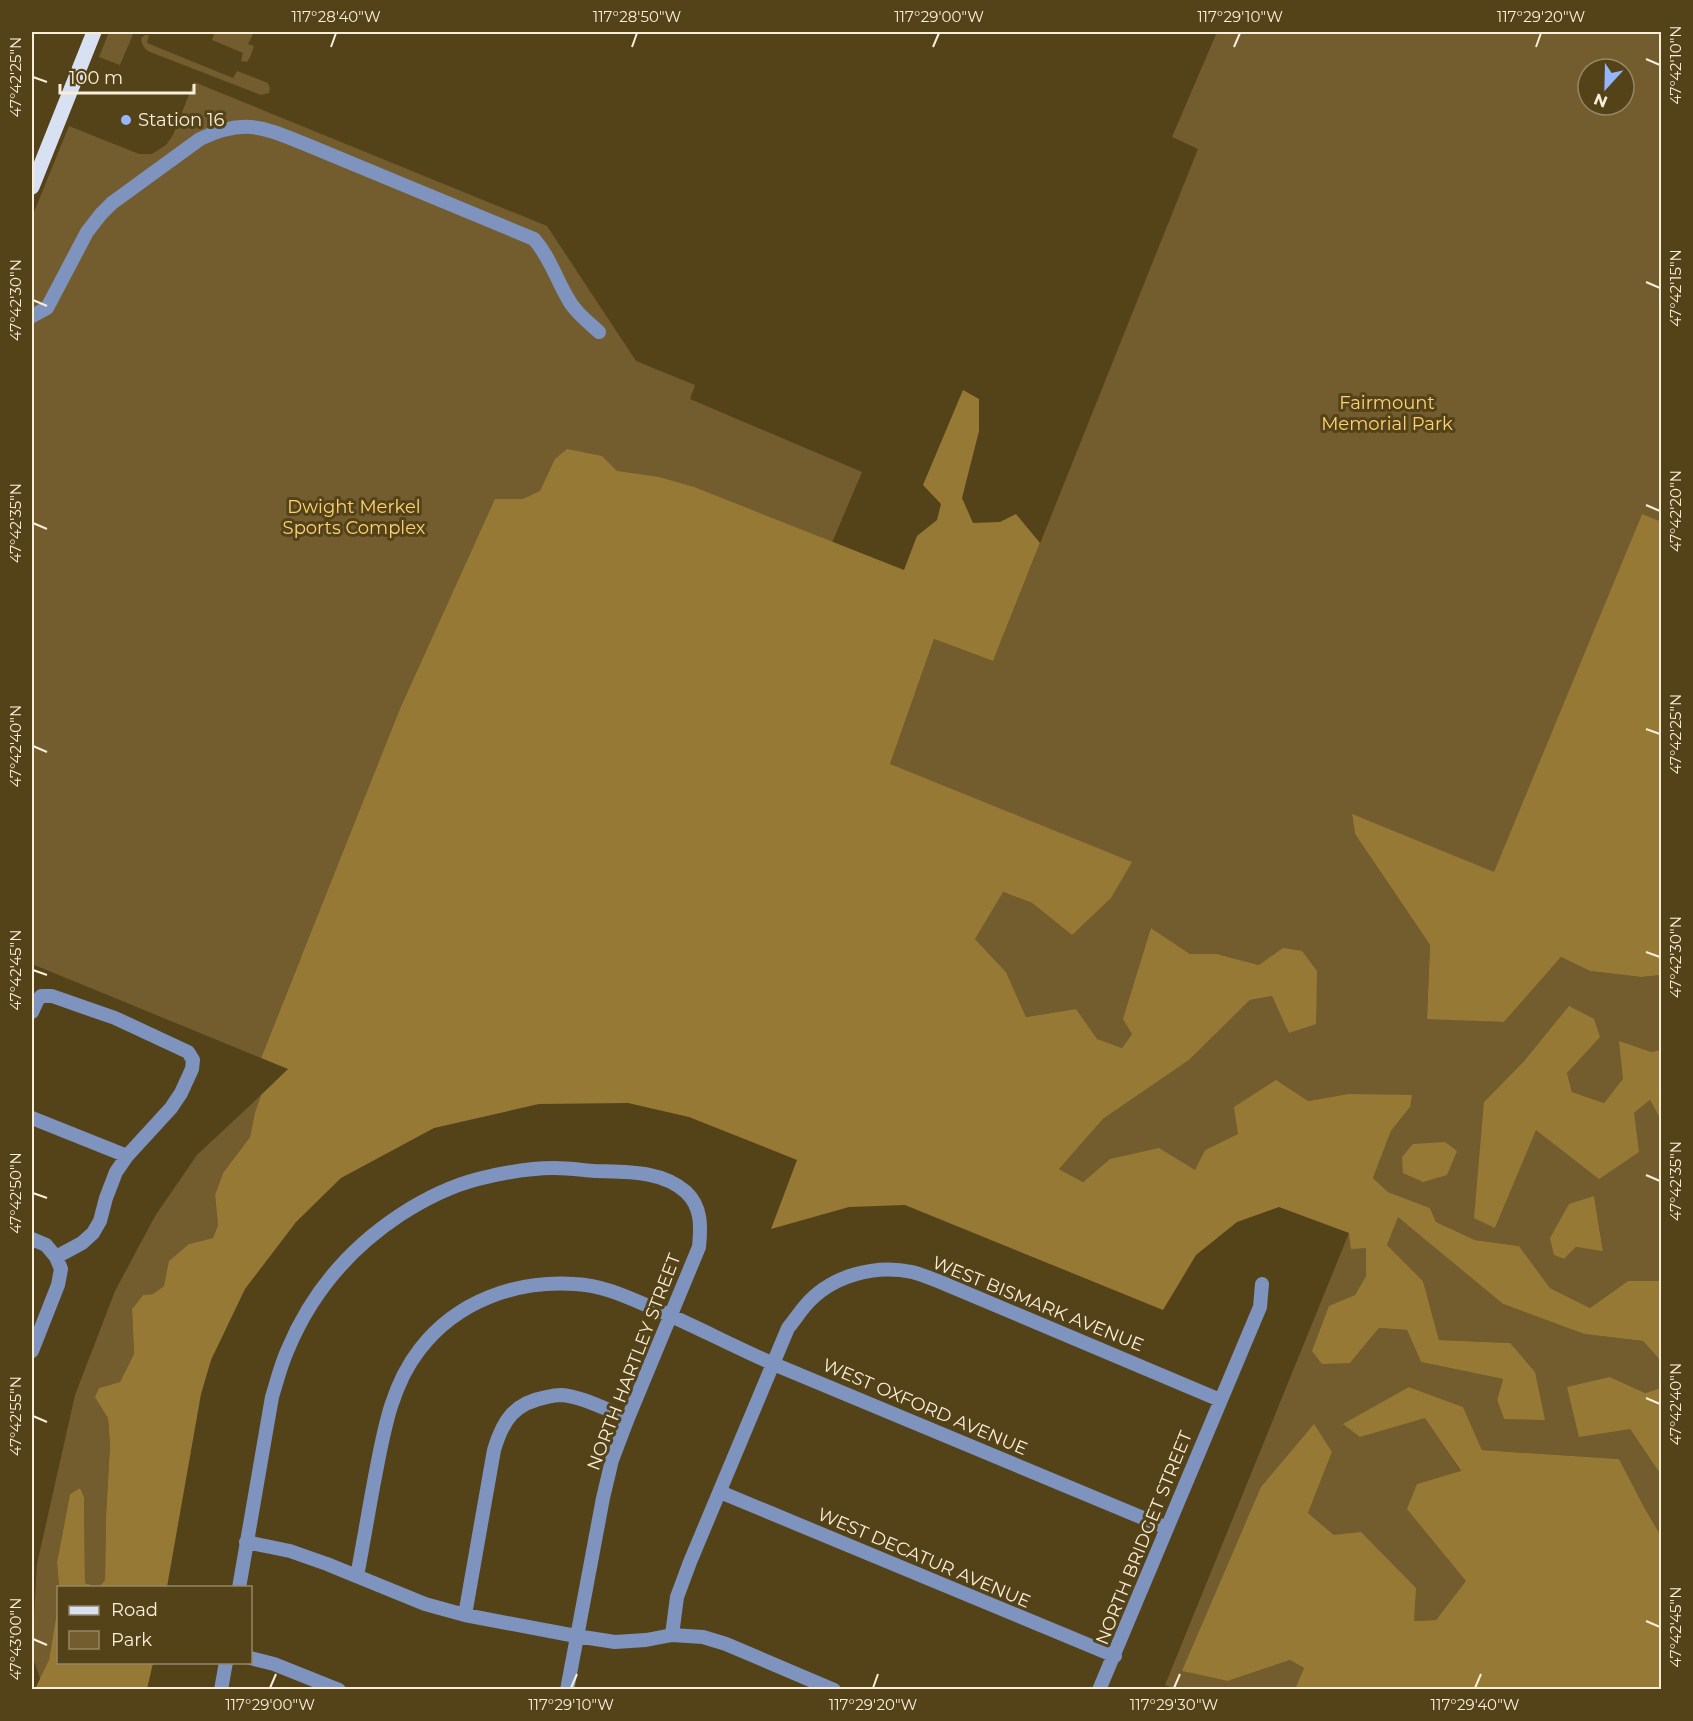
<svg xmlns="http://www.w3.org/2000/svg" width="1693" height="1721" font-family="Montserrat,sans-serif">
	<rect width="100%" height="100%" fill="#544219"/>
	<path fill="#735d2f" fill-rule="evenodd" d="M109,32h25l-14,33 -21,-8z
		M215,32h39l-6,12 6,2 -4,11 -3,5 -6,-1 2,-8 -31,-13z
		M1217,32h444v490l-19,-8 -148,359 -142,-58 3,19 75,111 -3,73 77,4 57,-65 29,14 51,6 20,-2v75l-9,2 -28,27 -20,24 -32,-11 -5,-19 -42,-13 -41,42 11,126 41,-99 97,-15 17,-14 11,20v161h-33l-38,27 -40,-20 -31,-42 -44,-6 -39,-18 -6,-14 -42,-16 -15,-14 18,-47 19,-24 -62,-13 -40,7 -103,49 -10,21 -85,-12 -27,23 -24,-13 44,-50 86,-59 61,-60 22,-4 8,18 -21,-49 -42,-11h-27l-39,-26 -19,106 -10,14 -26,-9 -20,-30 -50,8 -20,-45 -31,-33 27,-47 30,11 40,32 -182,-171 44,-125 59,22 205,-512 -26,-12zM1588,69h36v36h-36zM1594,1196l9,54 -27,-3 -12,12 -10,-4z
		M145,35h4l-2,8 86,35 4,-7 31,12 2,5 -1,5 -8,2 -111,-43c-6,-3 -8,-7 -9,-14z
		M194,82l353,144 89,135 59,24 -5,14 172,73 -39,92 -322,470 -199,-79 -41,103 -229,-94v-747l37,-91 70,28h13l14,-9 7,-10z
		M261,1095l-6,17 -5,25 -27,36 -8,22 3,30 -5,13 -24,6 -25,42 -11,8 -10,1 -11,14 2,45 -14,28 -20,6 8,30 2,27 -4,71 -1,64 -6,7 -14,-4 -1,-86 -4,-9 -10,6 -13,68 2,25 -1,18 -9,55 -8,21 -9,-26 5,-91 38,-169 40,-104 40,-75 42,-61z
		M1398,1216l105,88 81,30 59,7 18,20v27l-16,5 -35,-16 20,52 31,46v61l-17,-29 -25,-48 -137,-9 -19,-43 -54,-20 -49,50 65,-20 36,55 -44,12 50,97 -31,39 -22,1 -80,-86 -26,-22 24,-61 -18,-27 -131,246 45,10 62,-21 14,8 -9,21 -118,1 -12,-5 184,-452 17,15v28l-11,19 -24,11 19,57 29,-35 28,2 14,32 82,17 -6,21 7,19 6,-76 -71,-3 -16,-59 -36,-36z"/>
	<path fill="#977936" d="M963,390l16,9v32l-17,67 11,25 27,-1 16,-8 24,29 -47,118 -59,-22 -44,125 242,98 -21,36 -39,37 -40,-32 -29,-11 -28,47 31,33 20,45 50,-8 21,30 25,9 10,-14 -9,-15 28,-91 39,26h27l42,11 24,-17 19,3 15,20 -1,53 -27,9 -17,-37 -22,4 -61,60 -86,59 -44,50 24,13 27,-23 49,-11 36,22 10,-20 33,-16 -4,-27 42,-27 32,21 40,-7 64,1 -2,12 -19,24 -18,47 15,14 42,16 6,14 39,18 44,6 31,42 40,20 38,-27h33v80l-18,-20 -59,-7 -81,-30 -105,-87 -11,28 36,36 16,59 71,3 25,29 10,48 -41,-1 -7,-19 6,-21 -82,-17 -14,-32 -28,-2 -29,35 -28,1 -10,-13 17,-45 26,-11 11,-19v-28l-15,1 -2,-16 -70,-26 -42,15 -41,33 -33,55 -258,-105 -56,2 -78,22 26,-69 -108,-43 -61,-14 -89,1 -105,24 -93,50 -45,44 -51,67 -34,71 -10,34 -34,193h-68l6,-7 1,-64 4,-71 -2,-27 -13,-21 4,-9 21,-6 14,-28 -2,-45 11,-14 10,-1 11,-8 5,-25 20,-17 24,-6 5,-13 -3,-30 8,-22 27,-36 5,-25 6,-17 27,-26 -27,-11 139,-349 95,-210h28l17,-8 15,-32 12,-10 35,7 15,15 42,6 35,10 210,83 13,-34 20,-16 4,-16 -18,-19z
		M1642,514l20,8 -1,453 -20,2 -51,-6 -29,-14 -57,65 -77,-3 3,-74 -75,-111 -3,-20 142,58z
		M1569,1006l25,13 6,18 -33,36 5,19 32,11 19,-24 -4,-38 32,11 10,-2v70l-11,-20 -16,13 5,39 -40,27 -63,-49 -41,98 -21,-10 10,-116 41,-42z
		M1445,1142l12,9 -10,24 -24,7 -20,-9 -1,-16 11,-13z
		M1594,1196l9,55 -27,-4 -12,12 -10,-4 -4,-17 19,-34z
		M1610,1377l35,16 16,-5v87l-31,-46 -51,8 -12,-50z
		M1409,1387l54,20 19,43 137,9 25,48 17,29v153h-366l9,-21 -14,-8 -62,21 -46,-10 79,-184 53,-63 18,28 -24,61 26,22 27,-3 55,56 -2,33 22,-1 30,-39 -59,-72 10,-25 44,-13 -36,-53 -65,19 -17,-13z
		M80,1488l4,9 1,86 13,4h-39l-2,-25 13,-68z
		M58,1605v57l95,1 -6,26h-112l14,-29z"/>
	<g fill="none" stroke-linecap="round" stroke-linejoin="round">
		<path stroke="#7e93be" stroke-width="14" d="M32,316l15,-8 40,-76 14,-18 11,-11 88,-64c44,-21 62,-12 105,5l229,95c15,17 22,39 33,58 7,14 20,24 32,35
			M32,1012l5,-11 4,-5h11l63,22 73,34 5,8 -1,9 -11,24 -10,15 -44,48 -11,16 -10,26 -6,23 -7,12 -11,10 -26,14 5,12 -3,16 -26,66
			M32,1118l95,38
			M32,1239l14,6 10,12
			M720,1492l395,164
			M246,1542l44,9 37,13 98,40 40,11 111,21 39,6 31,-2 26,-5 31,2 23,7 108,46
			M357,1576c6,-31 11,-62 17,-94 9,-46 16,-95 46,-133 37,-48 96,-69 155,-65 25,1 48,11 71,21 44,18 86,41 130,60 130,55 261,108 391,163
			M239,1588l33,-191c5,-16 9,-33 16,-48 23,-55 62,-101 112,-134 23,-15 51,-29 78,-36 24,-6 51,-11 76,-11 14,0 28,2 41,3 30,1 67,-1 91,21 16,15 15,35 13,55l-71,171 -16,42 -9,38 -36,192
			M465,1615l29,-165c9,-30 20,-47 53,-53 4,-1 9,-2 14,-2 20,1 48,16 67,23
			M672,1635l5,-38 13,-35 98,-234c6,-7 11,-15 17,-22 25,-30 69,-42 107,-34 8,2 18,6 26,9l282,119
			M250,1658l24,6 65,26
			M221,1690l5,-28
			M1099,1690l161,-383 2,-23"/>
		<path stroke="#d8e1f2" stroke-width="15" d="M32,187l62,-155"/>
	</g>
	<path fill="none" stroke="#f9eed8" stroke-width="2" d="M331,47l5,-14M632,47l5,-14M933,47l6,-14M1234,47l6,-14M1536,47l5,-14M1646,59l14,6M33,77l14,5M1646,282l14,6M33,300l14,6M1646,505l14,6M33,523l14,6M1646,729l14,5M33,746l14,6M1646,952l14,5M33,970l14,5M1646,1175l14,6M33,1193l14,5M1646,1398l14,6M33,1416l14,6M1646,1621l14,6M33,1639l14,6M270,1688l6,-14M571,1688l6,-14M873,1688l5,-14M1174,1688l6,-14M1475,1688l6,-14"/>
	<circle fill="#95b6fd" stroke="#544219" stroke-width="2" cx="126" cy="120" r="6"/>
	<g text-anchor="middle" stroke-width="6" stroke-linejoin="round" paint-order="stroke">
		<g font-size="18" fill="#f9eed8" stroke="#544219" text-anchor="start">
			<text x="138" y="126">Station 16</text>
		</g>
		<g font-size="18" fill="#ffd375" stroke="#544219">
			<text x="1387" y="409">Fairmount<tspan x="1387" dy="21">Memorial Park</tspan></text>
			<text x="354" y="513">Dwight Merkel<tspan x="354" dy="21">Sports Complex</tspan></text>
		</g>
		<g font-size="18" fill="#f9eed8" stroke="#544219">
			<text transform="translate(1038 1304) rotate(22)" y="6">WEST BISMARK AVENUE</text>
			<text transform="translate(634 1362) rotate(-69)" y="6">NORTH HARTLEY STREET</text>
			<text transform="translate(925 1407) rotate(23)" y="6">WEST OXFORD AVENUE</text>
			<text transform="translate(1144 1538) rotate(-68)" y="6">NORTH BRIDGET STREET</text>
			<text transform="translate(924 1558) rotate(23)" y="6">WEST DECATUR AVENUE</text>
		</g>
	</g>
	<rect width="1693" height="1721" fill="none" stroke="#544219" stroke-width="66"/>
	<rect x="57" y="1586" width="195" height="78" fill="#544219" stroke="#968765" stroke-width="1.5"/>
	<rect x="69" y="1606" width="30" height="9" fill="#d8e1f2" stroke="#968765" stroke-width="1.5"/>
	<text x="111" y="1616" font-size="18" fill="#f9eed8">Road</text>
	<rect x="69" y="1631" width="30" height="18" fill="#735d2f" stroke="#968765" stroke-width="1.5"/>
	<text x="111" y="1646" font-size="18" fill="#f9eed8">Park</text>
	<g transform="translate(1606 87) rotate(202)"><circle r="28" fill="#544219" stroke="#968765" stroke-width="1.5"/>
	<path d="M0-4.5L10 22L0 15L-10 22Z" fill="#95b6fd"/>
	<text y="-9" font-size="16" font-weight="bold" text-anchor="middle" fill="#f9eed8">N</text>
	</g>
	<path d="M60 84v9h134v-9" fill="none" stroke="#f9eed8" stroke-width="3"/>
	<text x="69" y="84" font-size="18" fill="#f9eed8" stroke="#544219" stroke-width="4.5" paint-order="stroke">100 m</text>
	<rect x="33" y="33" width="1627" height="1655" fill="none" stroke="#f9eed8" stroke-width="2"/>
	<g font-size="15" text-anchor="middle" fill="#f9eed8">
		<text x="336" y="22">117°28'40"W</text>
		<text x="637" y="22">117°28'50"W</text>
		<text x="939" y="22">117°29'00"W</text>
		<text x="1240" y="22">117°29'10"W</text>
		<text x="1541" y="22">117°29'20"W</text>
		<text transform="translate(1676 65) rotate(-90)" y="5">47°42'10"N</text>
		<text transform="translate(16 77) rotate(-90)" y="5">47°42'25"N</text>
		<text transform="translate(1676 288) rotate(-90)" y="5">47°42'15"N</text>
		<text transform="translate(16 300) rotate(-90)" y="5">47°42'30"N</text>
		<text transform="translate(1676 511) rotate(-90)" y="5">47°42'20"N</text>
		<text transform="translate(16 523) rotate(-90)" y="5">47°42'35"N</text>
		<text transform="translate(1676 734) rotate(-90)" y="5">47°42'25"N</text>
		<text transform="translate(16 746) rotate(-90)" y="5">47°42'40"N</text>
		<text transform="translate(1676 957) rotate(-90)" y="5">47°42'30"N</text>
		<text transform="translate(16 970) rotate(-90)" y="5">47°42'45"N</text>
		<text transform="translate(1676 1181) rotate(-90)" y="5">47°42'35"N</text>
		<text transform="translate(16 1193) rotate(-90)" y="5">47°42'50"N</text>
		<text transform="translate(1676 1404) rotate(-90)" y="5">47°42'40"N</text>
		<text transform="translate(16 1416) rotate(-90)" y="5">47°42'55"N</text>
		<text transform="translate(1676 1627) rotate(-90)" y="5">47°42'45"N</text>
		<text transform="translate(16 1639) rotate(-90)" y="5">47°43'00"N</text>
		<text x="270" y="1710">117°29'00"W</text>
		<text x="571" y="1710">117°29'10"W</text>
		<text x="873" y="1710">117°29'20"W</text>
		<text x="1174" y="1710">117°29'30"W</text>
		<text x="1475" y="1710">117°29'40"W</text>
	</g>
</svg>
